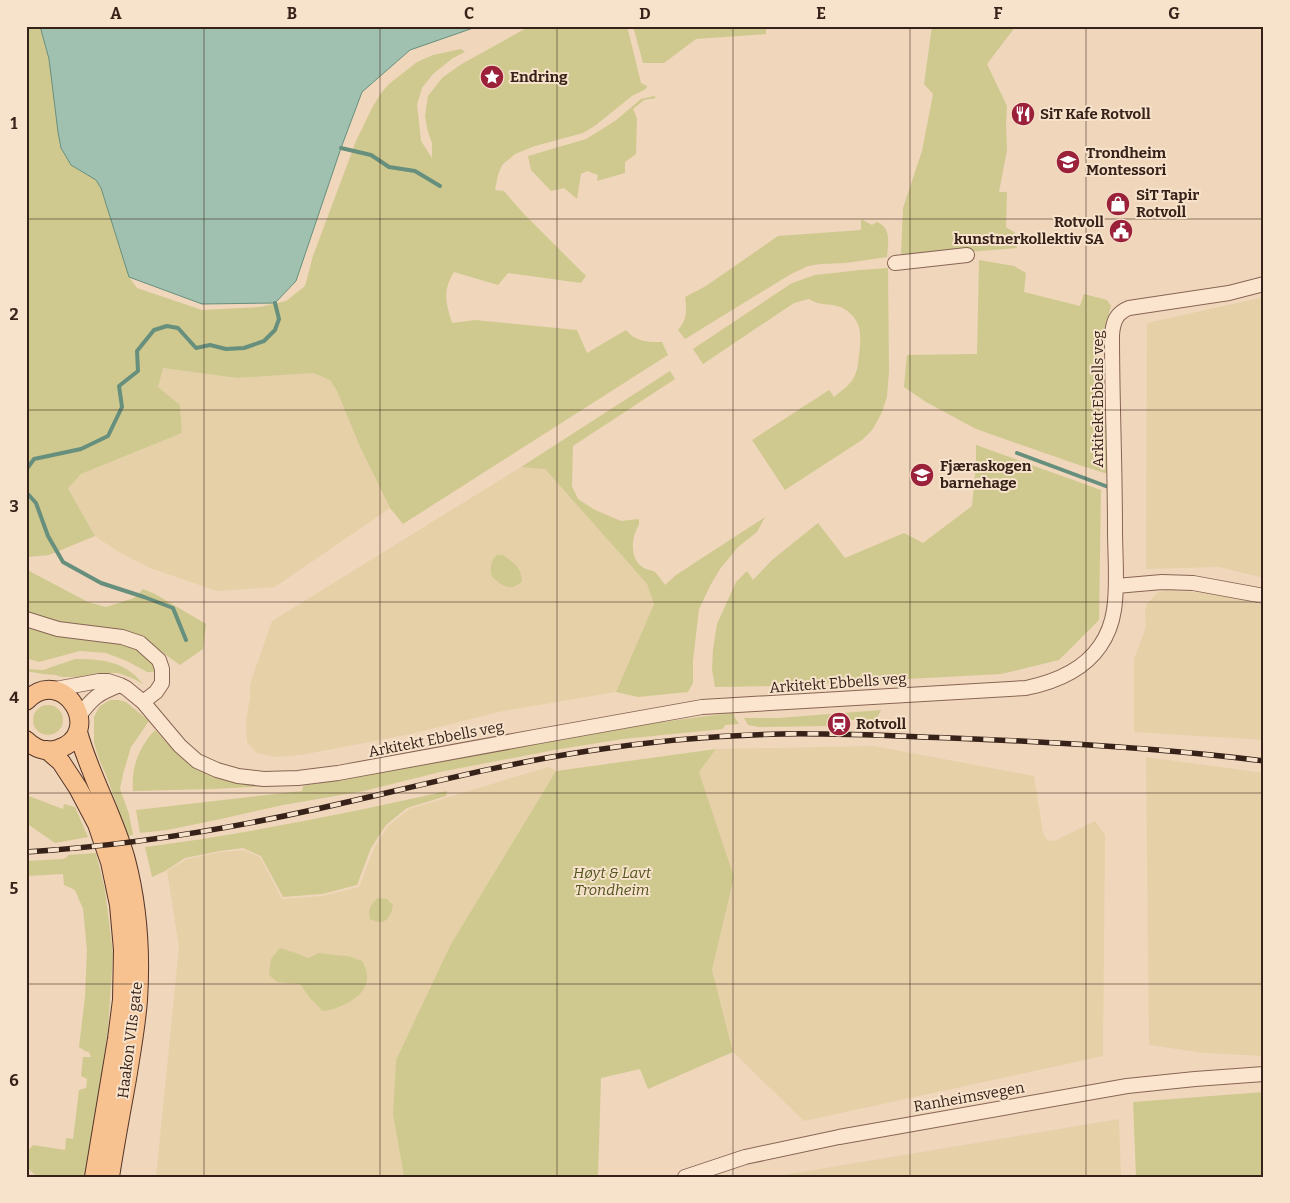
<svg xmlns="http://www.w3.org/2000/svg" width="1290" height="1203" font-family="Bitter,serif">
	<rect width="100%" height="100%" fill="#f0d6bb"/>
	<path fill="#e6d0a8" d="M1264,297v281l-45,-11 -73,2 1,-246z
		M162,368l75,10 76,-5 17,7 9,14 22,55 29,59 -115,79 -58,4 -67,-23 -33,-17 -22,-15 -27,-49 13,-13 101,-41 -2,-28 -22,-18z
		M521,467l23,1 103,116 7,20 -38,88 -113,19 -92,23 -110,21 -25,2 -19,-4 -10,-11 -1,-21 4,-24v-13l22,-63z
		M1167,590l52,4 45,11v135l-130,-8v-73l12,-32 -1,-12 1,-10 11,-12z
		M874,746l160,30 9,57 4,7 7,1 41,-20 10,14 -2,221 -299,65 -71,-69 -21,-82 22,-93 -35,-105 17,-23z
		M1146,757l118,16v283l-59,-3 -56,-8z
		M548,767l8,4 -105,173 -55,116 -3,54 11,63h-248l23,-230 -12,-76 20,-12 34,-7 23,-2 16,7 22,42 40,-3 37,-9 15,-39 14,-22 21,-17z
		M1119,1119l2,58h-349z"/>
	<path fill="#cfc98f" d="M26,26h14l9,33 9,73 3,16 10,17 25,15 5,8 28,89 8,11 65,22 58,-3 26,-6 19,-15 8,-30 43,-115 16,-33 9,-15 8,-9 28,-22 16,-7 28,-6 4,3 -12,6 -20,16 -11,14 -5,17 2,17 2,19 11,17v-15l-4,-11 -3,-16 3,-20 14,-18 18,-13 70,-39h97l14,57 6,3 -1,3 -14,7 -36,29 -13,8 -48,13 -20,8 -13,11 -4,10 -3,15 9,1 19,22 63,63 -5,7 -73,-10 -10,12 -44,-13c-12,19 -8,31 -2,51l23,-3 102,10 10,23 39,-23c10,12 21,12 36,12l6,13 -265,169 -13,-16 -29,-59 -24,-58 -7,-11 -17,-7 -76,5 -74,-10 -5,19 22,18 2,28 -101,41 -13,14 27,48 -46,19 -21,2 -2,-2z
		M633,26h133v8l-70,5 -32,24h-21z
		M932,26h84l-29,38 20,42 -1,19 1,25 -8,42h8l-1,35 9,6 2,15 -111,9 -5,-4 2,-45 19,-57 11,-57 -9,-10z
		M654,96l2,2 -12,2 -11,9 4,9 -1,36 -11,8v11l-28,8 1,-6 -11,-4 -6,3 -4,25 -13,-11 -13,3 -20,-21 -3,-14 58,-17 29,-18 26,-22z
		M861,219l11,6 5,-3c15,6 11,22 10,35l-41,6 -25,1 -13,2 -17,8 -106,65 -7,-9c9,-10 9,-20 7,-33l21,-11 72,-50 83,-6z
		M979,260l35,6 12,7 -2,19 56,14 4,-12 23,6 4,6 -12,42 -2,13v43l10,21 1,49 -29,-9 -103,-36 -50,-27 -22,-15 3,-32 70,-1z
		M888,268l1,103 -2,26 -5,15 -9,17 -11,11 -77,50 -33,-50 77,-50 5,7c7,-6 18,-13 21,-22 3,-6 3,-13 4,-19 2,-19 4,-34 -13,-46 -11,-8 -26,-3 -37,-11l-15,4 -91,61 -10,-15 99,-66 23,-8 45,-5z
		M670,371l5,8 -102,67 -1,40 6,13 17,11 26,11 18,-2v6c-8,12 -10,35 5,43 3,2 8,2 11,4 4,4 7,9 10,13l11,-10 89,-58 -8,15 -19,15 -18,22 -10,17 -11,23 -6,52v22l-5,9 -50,5 -22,-5 38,-88 -7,-20 -102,-115 -24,-2z
		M976,445l125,45 -2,130 -40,40 -58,14 -224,12 -62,1 -3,-17 1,-21 4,-25 19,-42 11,-11 6,9 19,-20 46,-37 27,35 59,-25 19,10 49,-37 4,-41z
		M497,555h6c12,9 18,11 19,27 -13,10 -19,4 -30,-5 -2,-9 -2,-15 5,-22z
		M26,568l5,4 57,30 18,5 28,-9 9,-9 12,5 51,30 -3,25 -23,16 -32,-23 -92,-18 -30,-11z
		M26,625l102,21c11,4 28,14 27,26h-8l-20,-11 -21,-8 -26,-2 -41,11 -13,-4z
		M75,659c27,0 50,2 68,25l-11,-6 -14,-5h-20l-21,4h-15l-7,-2 -12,-1 -17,-3v-2l17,1z
		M110,700h9l7,2 23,19 -18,26 -8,27 -3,15 9,25 4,21 -5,1 -22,-61 -7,-16 -5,-16v-26l6,-11z
		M33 720a15 15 0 1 1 30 0a15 15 0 1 1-30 0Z
		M881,710l-3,6 -9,11c-6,0 -8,-5 -14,-7 -9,-2 -17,2 -24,6l-72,1 -11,-2 -4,-7h34z
		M734,713l1,5 4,6 -14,1 -2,4 -100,10 -69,11 -114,22 -76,19 -81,14 -62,14 -54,11 -27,3 -4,-23 166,-19 1,-5c143,-27 286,-57 431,-73z
		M155,730c18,20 37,40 64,48 17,6 36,6 53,8l-59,3 -80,2c-2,-24 6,-44 22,-61z
		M716,749l-17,23 35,105 -22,93 21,82 -85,37 -8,-20 -39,9 -3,99h-194l-11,-63 3,-54 55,-116 105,-173z
		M447,791l-1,5 -39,12 -21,17 -15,23 -14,37 -35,9 -39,3 -22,-41 -18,-8 -23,3 -35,7 -20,13 -13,6 -7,-30c102,-13 202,-34 302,-56z
		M26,795l37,14 1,-5 11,3 13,30 -33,6 -29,-20z
		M96,853l9,37 8,64 -5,75 -10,71 -14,77h-47l-11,-11v-13l7,-8 32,5 1,-12 7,1 6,-49 7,-2 1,-9 -6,-3 2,-19h8l-2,-5 -4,-1 -6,-4 6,-50 2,-47 -4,-41 -8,-19 -11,-5 -1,-11 -37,2v-15l37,-2 4,-2 1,-2z
		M378,898l9,1 6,6c-2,13 -9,22 -23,14 -2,-10 0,-14 8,-21z
		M280,948l16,5 12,5 11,-5 14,2 15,1 14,5c4,7 7,15 4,23 -4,15 -30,26 -43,27l-13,-13 -10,-14 -23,-2 -8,-7 2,-16z
		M1264,1092v85h-128l-3,-75z"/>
	<path fill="#a0c1b0" stroke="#678f7d" d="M40,26h439l-69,24 -48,42 -21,56 -45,133 -21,22 -73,1 -73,-27 -28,-89 -5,-8 -25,-15 -10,-17 -3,-16 -9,-73z"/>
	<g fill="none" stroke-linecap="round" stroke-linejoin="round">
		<path stroke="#678f7d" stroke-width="4" d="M341,148l30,7 18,12 26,4 25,15
			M1017,453l94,35
			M26,470l8,-11 47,-10 27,-13 14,-29 -3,-21 19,-15 -1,-20 17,-21 13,-4 11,2 18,20 14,-3 16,4 18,-1 20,-7 11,-11 4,-11 -4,-16
			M26,492l10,11 12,33 15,26 38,21 43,14 29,11 13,32"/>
		<g stroke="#886554" stroke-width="16">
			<path id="minor" d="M895,263l72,-8
				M1116,586l46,-4 31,1 71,13
				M26,619l32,10 64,8 18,6 19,17 3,9v14l-6,9 -13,10
				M50,690l49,-9h9l12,4 6,3 17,14 37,44 17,15 20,9 21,6 26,3 34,-1 40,-5 202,-37 162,-29 324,-19c29,-6 57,-17 74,-42 7,-10 12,-23 14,-36 4,-25 1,-54 1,-80 0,-65 -3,-130 -3,-195 1,-13 4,-22 17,-27l100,-15 35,-9
				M79,716c14,-19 20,-23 41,-31
				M685,1177l60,-20 94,-20 288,-51 68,-7 69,-5"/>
		</g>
		<g stroke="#553529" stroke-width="20">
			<path id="major" d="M26,701c37,-38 80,32 32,48 -12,4 -24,-1 -32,-9
				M78,732c12,44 36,84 48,128 12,46 15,94 12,140 -2,27 -7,53 -11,79 -6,33 -12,65 -17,98
				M47,750l14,12 17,26 19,36 13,38 9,43 4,45 -1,50 -5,39 -23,138"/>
		</g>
		<use href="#minor" stroke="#fbe5cf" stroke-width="14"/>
		<use href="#major" stroke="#f7c28f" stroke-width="18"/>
		<g stroke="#37221a" stroke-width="5.5">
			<path id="rail" d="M26,852c96,-6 192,-21 286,-42 91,-20 183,-45 276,-59 64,-10 129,-16 193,-17 57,-1 113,2 170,4 104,4 209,10 313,23"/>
		</g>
		<use href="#rail" stroke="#f7e2cb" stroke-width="4" stroke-dasharray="11" stroke-linecap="butt"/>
	</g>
	<path fill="none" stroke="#37221a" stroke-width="1" stroke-opacity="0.55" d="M204,26v1151M380,26v1151M557,26v1151M733,26v1151M910,26v1151M1086,26v1151M26,219h1238M26,410h1238M26,602h1238M26,793h1238M26,984h1238"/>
	<defs>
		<g id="sight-disc" transform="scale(1.25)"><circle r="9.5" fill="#9b213b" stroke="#f7e2cb"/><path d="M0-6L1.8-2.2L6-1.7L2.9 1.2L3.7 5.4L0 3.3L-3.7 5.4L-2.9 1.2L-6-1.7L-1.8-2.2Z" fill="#fff"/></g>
		<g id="restaurant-disc" transform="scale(1.25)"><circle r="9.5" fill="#9b213b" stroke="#f7e2cb"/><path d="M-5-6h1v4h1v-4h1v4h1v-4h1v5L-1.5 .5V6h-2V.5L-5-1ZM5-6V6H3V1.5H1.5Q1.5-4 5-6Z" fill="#fff"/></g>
		<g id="school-disc" transform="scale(1.25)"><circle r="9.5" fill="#9b213b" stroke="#f7e2cb"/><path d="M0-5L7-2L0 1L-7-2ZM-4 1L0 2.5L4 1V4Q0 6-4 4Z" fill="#fff"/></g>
		<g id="shop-disc" transform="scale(1.25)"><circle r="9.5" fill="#9b213b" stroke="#f7e2cb"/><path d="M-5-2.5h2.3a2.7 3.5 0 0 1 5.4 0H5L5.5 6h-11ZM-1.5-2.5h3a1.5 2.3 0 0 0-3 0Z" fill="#fff"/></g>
		<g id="civic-disc" transform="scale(1.25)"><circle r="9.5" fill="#9b213b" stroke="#f7e2cb"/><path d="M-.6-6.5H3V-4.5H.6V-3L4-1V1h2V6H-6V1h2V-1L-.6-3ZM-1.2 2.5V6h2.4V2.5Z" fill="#fff"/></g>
		<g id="station-disc" transform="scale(1.25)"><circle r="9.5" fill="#9b213b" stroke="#f7e2cb"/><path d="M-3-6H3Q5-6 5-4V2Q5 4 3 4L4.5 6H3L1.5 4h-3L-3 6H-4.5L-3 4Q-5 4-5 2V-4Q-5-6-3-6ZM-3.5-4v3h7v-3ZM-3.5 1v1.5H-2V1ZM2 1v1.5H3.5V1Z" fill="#fff"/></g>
	</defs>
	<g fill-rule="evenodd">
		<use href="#sight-disc" x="492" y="77"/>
		<use href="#restaurant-disc" x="1023" y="114"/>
		<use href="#school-disc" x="1068" y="162"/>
		<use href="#shop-disc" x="1118" y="204"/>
		<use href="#civic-disc" x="1121" y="231"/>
		<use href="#school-disc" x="922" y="475"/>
		<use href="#station-disc" x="839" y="724"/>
	</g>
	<g text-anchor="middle" stroke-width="4" stroke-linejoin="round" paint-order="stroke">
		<g font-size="15" font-weight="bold" fill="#37221a" stroke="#f7e2cb" text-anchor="start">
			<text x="510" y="82">Endring</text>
			<text x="1040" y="119">SiT Kafe Rotvoll</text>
			<text x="1086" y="158">Trondheim<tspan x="1086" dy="17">Montessori</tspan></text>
			<text x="1136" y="200">SiT Tapir<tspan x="1136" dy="17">Rotvoll</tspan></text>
			<text x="1104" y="227" text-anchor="end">Rotvoll<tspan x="1104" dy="17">kunstnerkollektiv SA</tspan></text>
			<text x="940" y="471">Fjæraskogen<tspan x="940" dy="17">barnehage</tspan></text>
			<text x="856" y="729">Rotvoll</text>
		</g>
		<g font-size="15" fill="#37221a" stroke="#f7e2cb">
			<text transform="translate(1098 399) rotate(-90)" y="5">Arkitekt Ebbells veg</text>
			<text transform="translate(838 683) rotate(-4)" y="5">Arkitekt Ebbells veg</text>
			<text transform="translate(436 739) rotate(-11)" y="5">Arkitekt Ebbells veg</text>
			<text transform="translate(130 1040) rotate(-83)" y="5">Haakon VIIs gate</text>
			<text transform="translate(969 1097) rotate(-10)" y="5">Ranheimsvegen</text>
		</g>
		<g font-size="15" font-style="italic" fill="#52541f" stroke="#f7e2cb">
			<text x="612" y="878">Høyt &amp; Lavt<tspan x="612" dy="17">Trondheim</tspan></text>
		</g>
	</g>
	<rect width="1290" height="1203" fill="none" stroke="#f7e2cb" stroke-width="55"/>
	<rect x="28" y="28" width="1234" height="1148" fill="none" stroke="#37221a" stroke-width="2"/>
	<g font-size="16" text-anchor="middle" font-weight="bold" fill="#37221a">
		<text x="116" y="19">A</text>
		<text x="292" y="19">B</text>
		<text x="469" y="19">C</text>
		<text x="645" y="19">D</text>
		<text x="821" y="19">E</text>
		<text x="998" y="19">F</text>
		<text x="1174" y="19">G</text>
		<text x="14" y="129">1</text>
		<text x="14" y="320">2</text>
		<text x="14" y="512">3</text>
		<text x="14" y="703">4</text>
		<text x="14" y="894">5</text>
		<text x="14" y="1086">6</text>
	</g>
</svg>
